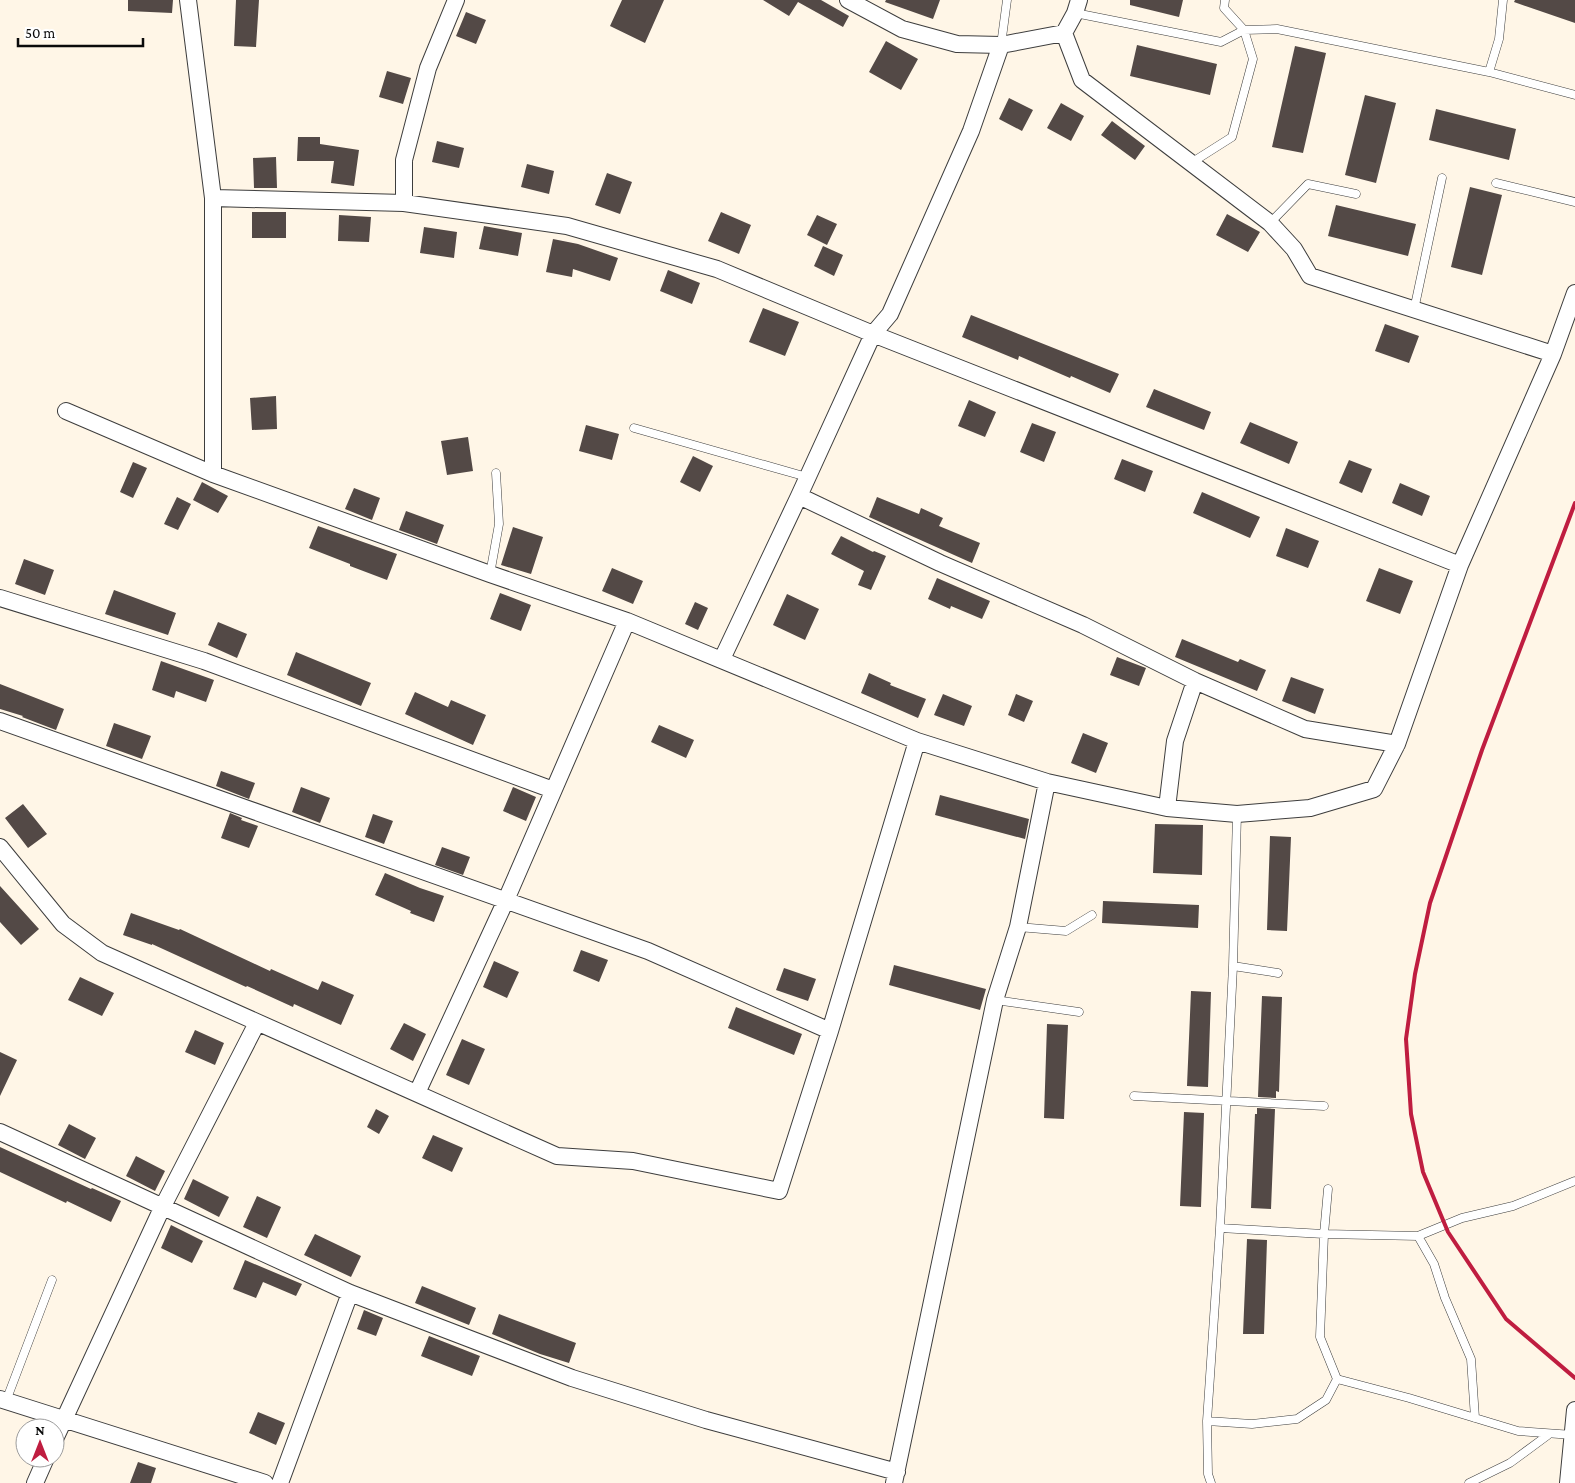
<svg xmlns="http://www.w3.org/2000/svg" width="1575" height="1483" font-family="'Crimson Pro',serif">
	<rect width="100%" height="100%" fill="#fff6e7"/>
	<path fill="#534946" d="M128,0h45l-1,13 -44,-2z
		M236,0h23l-3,47 -22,-1z
		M622,0h42l-19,43 -35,-17z
		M763,0h58l28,16 -6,11 -45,-25 -9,14z
		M886,0h54l-7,19 -48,-17z
		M1130,0h53l-4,17 -49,-12z
		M1515,0h60v23l-61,-21z
		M466,12l20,8 -10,24 -20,-8z
		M886,41l32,18 -17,31 -32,-18z
		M1137,45l80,19 -7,31 -80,-19z
		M1295,46l31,7 -23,100 -31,-6z
		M387,71l24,7 -8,26 -24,-7z
		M1365,95l31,8 -20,80 -31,-8z
		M1009,98l24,12 -11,21 -23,-12z
		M1061,103l23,13 -13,25 -24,-13z
		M1436,109l80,20 -7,31 -80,-20z
		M1112,121l33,25 -10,14 -34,-25z
		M298,137h22v7l39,6 -5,36 -23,-3 3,-22h-37z
		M437,141l27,7 -5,20 -27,-6z
		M276,157l1,31h-23l-1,-30z
		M527,164l27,7 -5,23 -28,-7z
		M607,173l25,9 -12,32 -25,-9z
		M1470,187l32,8 -20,80 -31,-8z
		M1336,205l80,19 -8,32 -80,-20z
		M252,212h34v26h-34z
		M721,212l30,13 -12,29 -31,-13z
		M1227,214l33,18 -12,20 -32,-17z
		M339,215l32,2 -2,25 -31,-1z
		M817,215l20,9 -10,21 -20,-10z
		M484,226l38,7 -4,23 -39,-7z
		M424,227l33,5 -3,26 -34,-5z
		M553,239l25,5 40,14 -8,23 -37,-12 -1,8 -26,-5z
		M823,246l20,9 -9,21 -20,-10z
		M668,270l32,13 -8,21 -32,-13z
		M763,308l36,14 -14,34 -36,-14z
		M971,315l148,59 -9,19 -39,-17 -1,2 -51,-22 -1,4 -56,-23z
		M1385,324l34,12 -10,27 -34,-12z
		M1154,389l57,23 -7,18 -58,-23z
		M276,396l1,33 -25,1 -2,-32z
		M969,400l27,12 -11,25 -27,-11z
		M1250,422l48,20 -9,22 -49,-21z
		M1032,423l24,9 -12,30 -24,-10z
		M586,425l33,9 -7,26 -33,-9z
		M468,437l5,34 -26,4 -6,-34z
		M693,456l20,10 -13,26 -20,-10z
		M1122,459l31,12 -8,21 -31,-13z
		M1349,460l23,9 -10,24 -23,-10z
		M133,462l14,6 -14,30 -13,-6z
		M202,482l26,14 -10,17 -25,-13z
		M1400,483l30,13 -8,20 -30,-13z
		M354,488l26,10 -8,22 -27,-11z
		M1202,492l58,25 -10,21 -57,-25z
		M177,497l14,7 -13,26 -14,-6z
		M877,497l42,17 2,-6 22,10 -4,8 41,17 -8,20 -103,-46z
		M406,511l38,14 -7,19 -38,-14z
		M318,526l79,28 -10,26 -37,-14v-2l-41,-16z
		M513,527l30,10 -12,37 -30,-9z
		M1286,528l33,13 -11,27 -32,-12z
		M841,536l32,16 1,-1 12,5 -15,34 -13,-5 6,-14 -33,-17z
		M24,559l30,11 -9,25 -30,-11z
		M612,568l31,13 -10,23 -31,-13z
		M1379,568l34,13 -13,33 -34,-13z
		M937,578l53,23 -8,18 -31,-13 -1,3 -22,-10z
		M114,590l62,23 -8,22 -63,-21z
		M500,593l31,12 -10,26 -31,-12z
		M787,594l32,15 -14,31 -32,-15z
		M695,602l13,6 -10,22 -13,-6z
		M218,622l29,12 -10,24 -29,-13z
		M1182,639l56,23 2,-3 26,11 -9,21 -82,-34z
		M296,652l75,31 -10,23 -74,-31z
		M1117,657l29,11 -7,18 -29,-11z
		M161,661l53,19 -8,22 -30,-11 -2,7 -22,-8z
		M869,673l22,10 -1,2 36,14 -8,19 -57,-25z
		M1291,677l33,12 -9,25 -33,-13z
		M0,684l64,25 -8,21 -34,-13 1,-1 -23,-7z
		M415,692l33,15 3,-7 35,15 -13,30 -68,-31z
		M943,694l29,12 -8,20 -30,-11z
		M1016,694l17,7 -9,21 -16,-7z
		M114,723l37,13 -9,23 -36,-13z
		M659,725l35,15 -8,18 -35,-16z
		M1083,733l25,10 -12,30 -25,-10z
		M221,771l34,12 -6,16 -33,-13z
		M301,787l29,11 -10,25 -28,-11z
		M513,787l23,10 -10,24 -23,-10z
		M940,795l89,24 -4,20 -90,-24z
		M23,804l24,30 -19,14 -23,-30z
		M230,813l12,5 -1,2 17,6 -9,22 -28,-10z
		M373,814l20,7 -9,23 -19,-7z
		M1155,824l48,1 -1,50 -49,-2z
		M1270,836l21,1 -4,94 -20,-1z
		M442,847l28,10 -7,18 -28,-10z
		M385,873l35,15 24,8 -10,26 -24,-9 1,-2 -36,-16z
		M0,886l39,43 -18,16 -21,-23z
		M1103,901l96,4 -1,23 -96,-5z
		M131,913l48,17 1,-1 90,42 1,-2 47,21 4,-9 32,14 -13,30 -47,-21 -1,3 -46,-21 -1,1 -94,-43v1l-29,-10z
		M581,950l27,10 -9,22 -26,-11z
		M494,961l25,11 -12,26 -24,-11z
		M894,965l92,24 -6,21 -91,-25z
		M784,968l32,11 -8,22 -32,-11z
		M80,977l34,16 -12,23 -34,-16z
		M1191,991l20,1 -3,95 -21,-1z
		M1262,996l20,1 -3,95 -3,-1v7l-18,-1z
		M736,1007l66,27 -8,21 -66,-27z
		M404,1023l22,11 -13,27 -23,-12z
		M1047,1024l21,1 -4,94 -20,-1z
		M195,1030l29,13 -9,22 -30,-13z
		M462,1039l23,10 -16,36 -23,-10z
		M0,1052l17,8 -17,36z
		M1257,1108l18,1 -4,100 -20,-1 4,-94h2z
		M376,1109l13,7 -10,18 -12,-7z
		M1184,1112l20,1 -3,94 -21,-1z
		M69,1124l27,14 -11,21 -27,-14z
		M433,1135l30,13 -11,24 -30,-14z
		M0,1147l91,42 1,-1 29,13 -10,21 -44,-21 -1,2 -66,-31z
		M136,1156l29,15 -10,20 -29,-15z
		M193,1179l36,18 -10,20 -35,-18z
		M257,1196l24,11 -14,31 -24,-11z
		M171,1225l32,16 -11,22 -31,-15z
		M315,1234l46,22 -10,21 -47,-22z
		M1247,1239l20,1 -3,94h-21z
		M245,1260l57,24 -6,12 -33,-14 -7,16 -23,-9z
		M422,1286l54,22 -7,17 -54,-22z
		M364,1310l19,8 -7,18 -19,-7z
		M499,1314l77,29 -7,20 -29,-9 -48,-20z
		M429,1336l51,20 -8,20 -51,-20z
		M258,1412l27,11 -9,22 -27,-12z
		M138,1462l18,6 -5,15h-21z"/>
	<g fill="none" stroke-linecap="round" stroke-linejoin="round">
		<g stroke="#3d3d3d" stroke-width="9">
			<path id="service" d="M1225,0l-1,8 20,22 33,-1 212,43 86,23
				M1075,13l146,29 23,-12 9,29 -21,78 -41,26
				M1001,45l6,-45
				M1489,72l10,-33 4,-39
				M1496,183l79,19
				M1270,223l38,-39 48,10
				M1414,310l28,-132
				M634,428l173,49
				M490,574l9,-50 -3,-51
				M1018,927l48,4 26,-16
				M1233,966l45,7
				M995,1000l84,12
				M1134,1096l190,10
				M1220,1228l104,6 94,2 44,-18 51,-12 62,-25
				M1418,1236l16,28 11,34 26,61 4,59
				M1337,1379l72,19 109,33 55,4
				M6,1401l46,-121
				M1207,1421l45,3 45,-5 29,-19 11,-21 -17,-42 4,-103 4,-45
				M1211,1483l-3,-9 -1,-53 13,-193 13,-262 4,-152
				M1469,1483l41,-20 38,-28"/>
		</g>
		<g stroke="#3d3d3d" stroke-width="18">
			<path id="minor" d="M188,0l25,198v276
				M848,0l54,29 55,15 44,1 63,-12 11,-20 4,-13
				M1064,33l18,47 188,143 24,26 16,27 243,78
				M213,198l191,5 163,23 150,43 156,65 587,231
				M404,203v-43l24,-92 28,-68
				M66,411l147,63 277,100 137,47 -121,279 -89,193
				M799,496l141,67 143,62 112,56 110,48 92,15
				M0,598l204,63 349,129
				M627,621l290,120 130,41 120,26 70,6 73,-6 64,-19 23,-45 63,-179 93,-211 22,-61
				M722,659l77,-163 74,-162 17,-20 81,-183 30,-86
				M0,721l648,230 182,80
				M1167,808l8,-67 20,-60
				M0,847l63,77 39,29 455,203 76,5 146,30 51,-160 87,-290
				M0,1132l350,161 222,85 134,42 191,52
				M0,1399l265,84
				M55,1439l107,-231 95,-185
				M35,1483l11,-25
				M280,1483l70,-190
				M894,1483l101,-483 23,-73 29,-145
				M1568,1483l7,-73"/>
		</g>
		<use href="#service" stroke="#fff" stroke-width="8"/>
		<use href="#minor" stroke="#fff" stroke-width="16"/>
		<path stroke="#bf1d40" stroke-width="4" d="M1575,503l-93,247 -52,153 -15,71 -9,65 5,75 12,58 25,60 58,87 69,59"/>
	</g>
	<g transform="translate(40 1443)"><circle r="24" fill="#ffffff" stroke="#9d9d9d"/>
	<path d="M0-4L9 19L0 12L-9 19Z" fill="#bf1d40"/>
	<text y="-8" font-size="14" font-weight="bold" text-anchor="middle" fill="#0a0a0a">N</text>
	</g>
	<path d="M18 38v8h125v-8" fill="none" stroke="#0a0a0a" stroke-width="2.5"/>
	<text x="25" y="38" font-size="15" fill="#0a0a0a" stroke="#ffffff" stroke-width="4" paint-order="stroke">50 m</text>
</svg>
